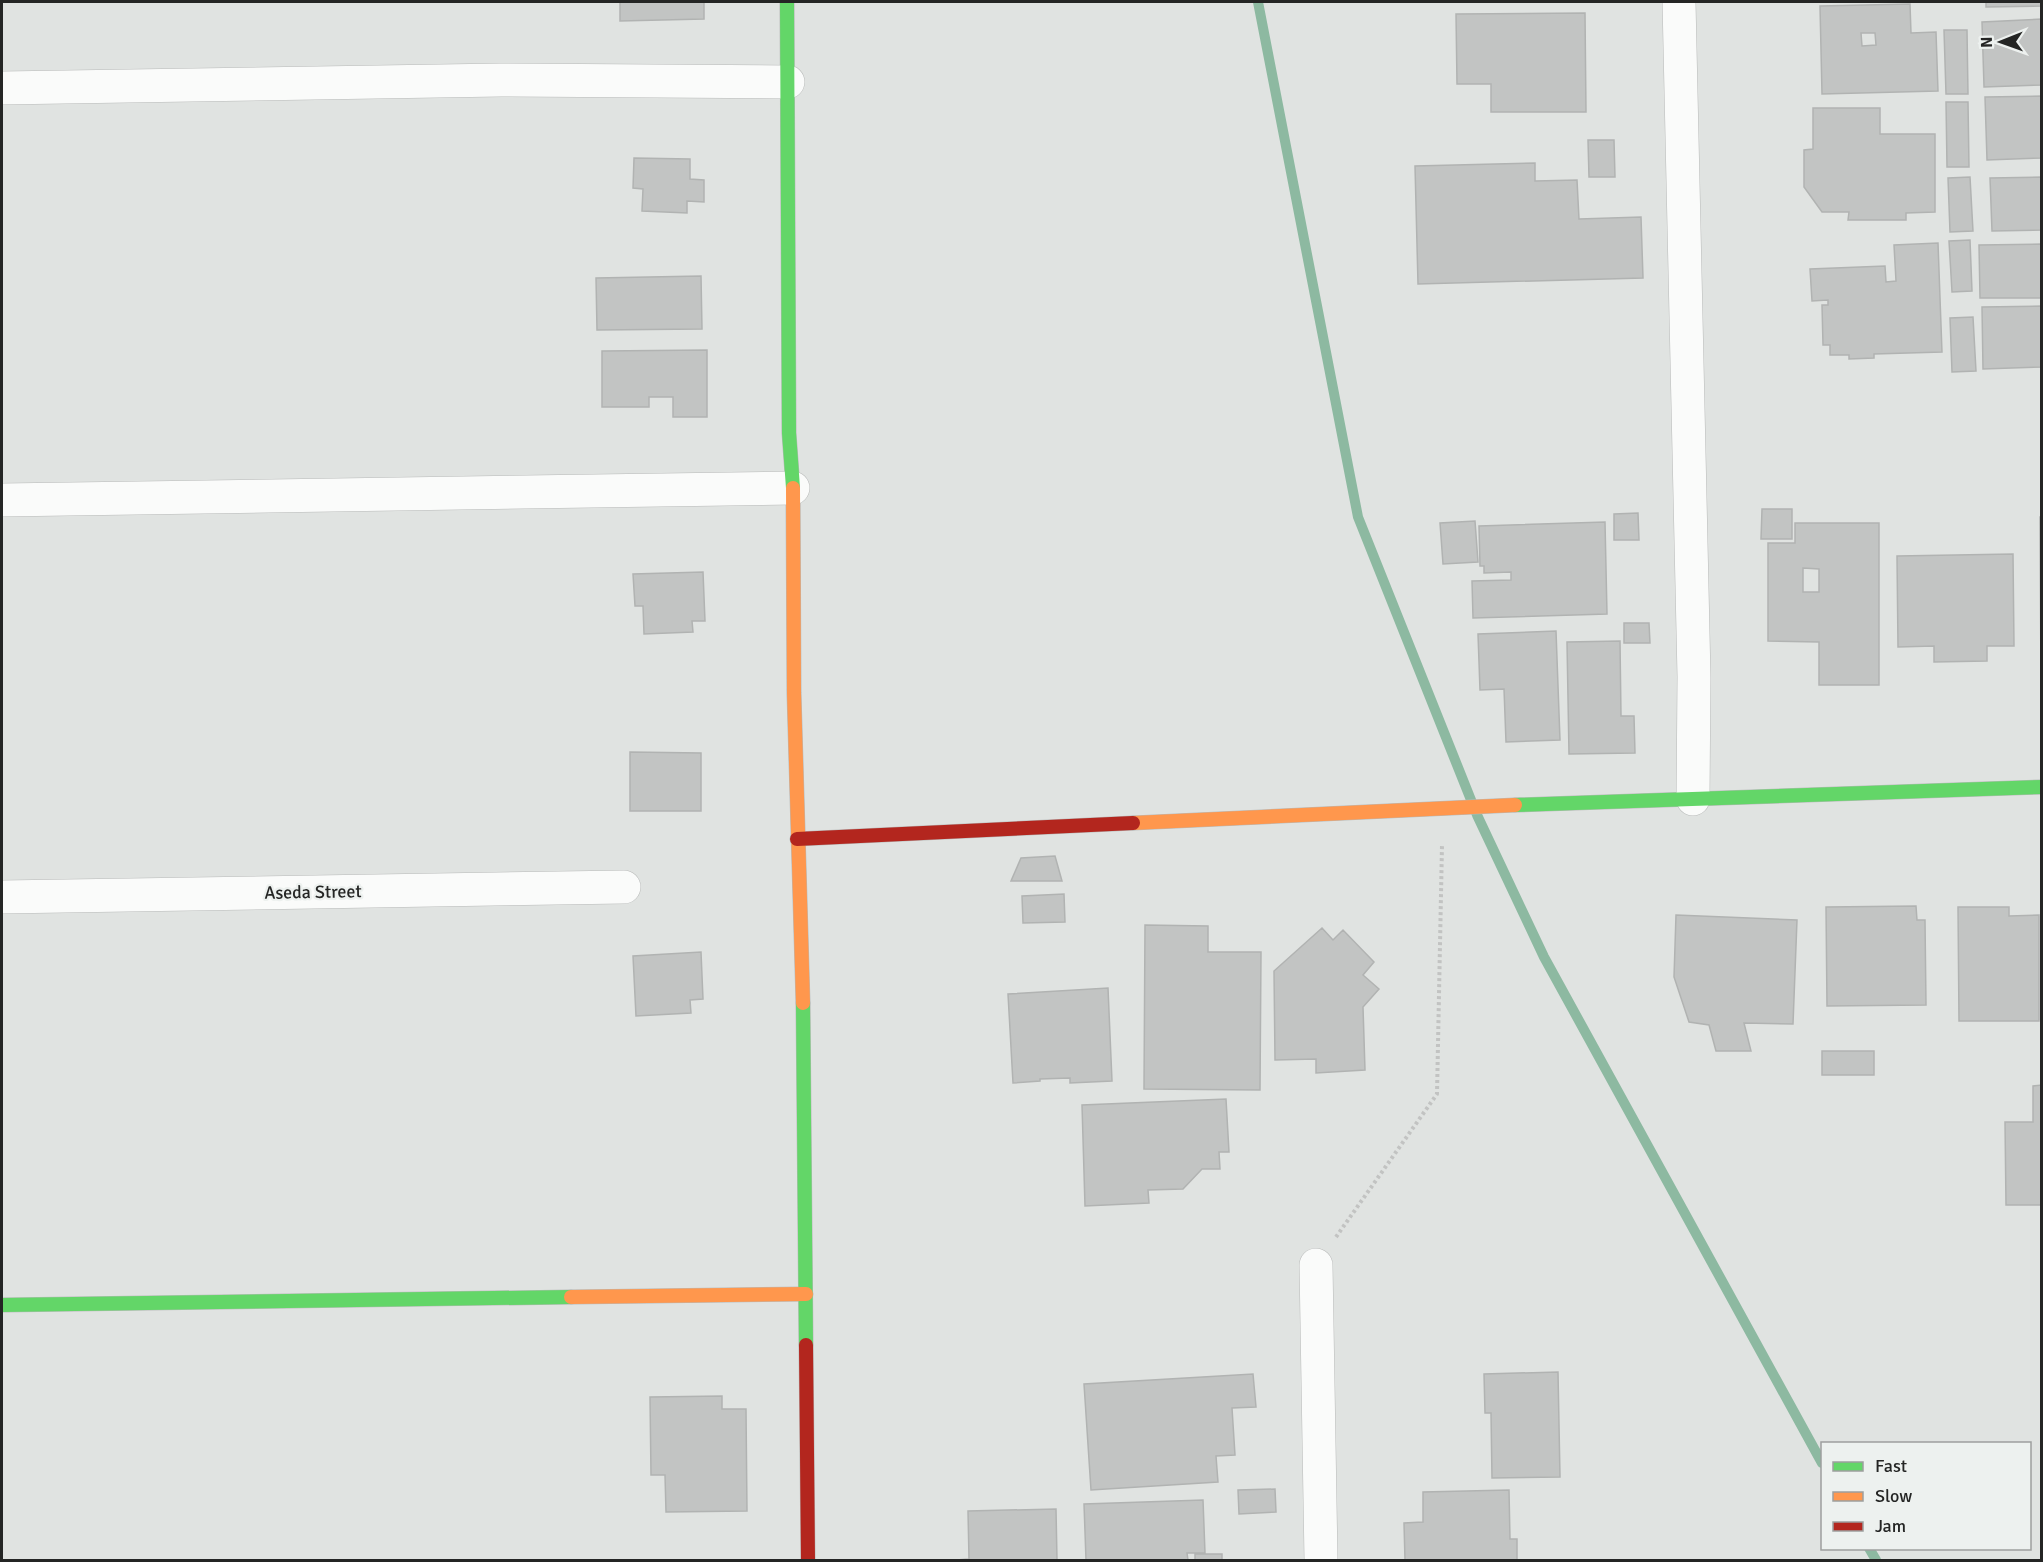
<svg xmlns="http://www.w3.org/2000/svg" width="2043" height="1562" font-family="Signika,sans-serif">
	<rect width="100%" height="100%" fill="#e0e3e1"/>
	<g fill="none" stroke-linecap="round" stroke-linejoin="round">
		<path stroke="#8db9a1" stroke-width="10" d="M1258,2l100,515 119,298 67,142 278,506
			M1869,1548l7,12"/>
	</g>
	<path fill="#c2c4c3" stroke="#b1b3b2" stroke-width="1.5" fill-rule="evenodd" d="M620,2h84v17l-84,2z
		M1986,2h56v4l-56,1z
		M1910,4l1,29 25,-1 2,59 -116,3 -2,-88zM1861,33h14l1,12 -14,1z
		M1585,13l1,99h-95v-28h-34l-1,-70z
		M2042,19v66l-58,2 -2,-65z
		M1944,30h23l1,64h-22z
		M2042,96v62l-55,2 -2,-63z
		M1946,102h22l1,65h-22z
		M1813,108h67v26h55v78l-29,1v7h-58l1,-8h-27l-18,-25v-37l9,-1z
		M1588,140h26l1,37h-26z
		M634,158l56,1v20l14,1v22l-17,-1v12l-45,-2 1,-22 -10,-1z
		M1535,163v18l42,-1 2,39 62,-2 2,61 -225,6 -3,-118z
		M1970,177l3,54 -23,1 -2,-54z
		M2042,177v53l-50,1 -2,-53z
		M1970,240l2,51 -20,1 -3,-51z
		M1938,243l4,109 -68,2v4l-25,1v-4h-19v-10h-7l-1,-40h6v-5l-16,1 -2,-32 75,-3 1,16 10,-1 -2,-36z
		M2042,244v54h-62l-1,-53z
		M701,276l1,53 -105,1 -1,-52z
		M2042,306v61l-59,2 -1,-62z
		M1973,317l3,54 -24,1 -2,-54z
		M707,350v67h-34v-20h-24v10h-47v-56z
		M1762,509h30v30h-31z
		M1638,513l1,27h-25v-26z
		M2040,517h2v166h-1z
		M1475,521l3,41 -35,2 -3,-41z
		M1605,522l2,92 -134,4 -1,-37 39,-1v-8l-27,1v-7h-4l-1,-40z
		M1795,523h84v162h-60v-43l-51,-1v-98h27zM1803,568l16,1v23h-16z
		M2013,554l1,92h-27v15l-53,1v-16l-36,1 -1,-91z
		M703,572l2,49h-13l1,11 -49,2 -1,-28h-8l-2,-32z
		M1624,623h25l1,20h-26z
		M1556,631l4,109 -54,2 -2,-53 -24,1 -2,-56z
		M1620,641l1,75h13l1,37 -66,1 -2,-112z
		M630,752l71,1v58h-71z
		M1055,856l7,25h-51l10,-23z
		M1064,894l1,28 -42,1 -1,-27z
		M1916,906l1,14h8l1,85 -99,1 -1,-99z
		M1958,907h51v9l30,-1v106h-80z
		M1676,915l121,5 -4,104 -49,-1 7,28h-35l-7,-26 -20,-3 -15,-45z
		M1145,925l63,1v26h53l-1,138 -116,-1z
		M1322,928l11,12 10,-10 31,32 -11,13 16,14 -16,18 2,63 -49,3v-14l-41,1 -1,-89z
		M701,952l2,47 -13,1 1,13 -55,3 -3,-60z
		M1108,988l4,93 -42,2v-5l-30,1v2l-27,2 -5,-89z
		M1822,1051h52v24h-52z
		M2042,1085v120h-36l-1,-83h28v-36z
		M1226,1099l3,53h-10l1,17h-18l-19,20 -35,1 1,13 -64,3 -3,-101z
		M1558,1372l2,105 -68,1 -1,-65h-6l-1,-39z
		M1253,1374l3,33 -24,1 3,47 -19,1 2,26 -127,8 -7,-106z
		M722,1396v13h24l1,102 -81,1 -1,-37h-14l-1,-78z
		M1275,1489l1,23 -37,2 -1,-24z
		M1509,1490l1,49h7v21h-112l-1,-37 19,-1v-30z
		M1203,1500l2,53h-18l1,7h-102l-2,-56z
		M1056,1509l1,51h-101l13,-1 -1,-48z
		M1195,1554h27v6h-27z"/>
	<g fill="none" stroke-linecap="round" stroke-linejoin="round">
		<g stroke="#b8bab9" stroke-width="34">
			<path id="street" d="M1679,2l15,675 -1,122
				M2,88l499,-8 287,2
				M2,500l791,-12
				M2,897l622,-10
				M1316,1265l5,295"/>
		</g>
		<g stroke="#b8bab9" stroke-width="15">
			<path id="fast" d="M787,2l2,431 4,55
				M1515,805l527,-18
				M803,1003l3,342
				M2,1305l569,-8"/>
		</g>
		<g stroke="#b8bab9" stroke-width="15">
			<path id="slow" d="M793,488l1,205 9,310
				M1133,823l382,-18
				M571,1297l235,-3"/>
		</g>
		<g stroke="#b8bab9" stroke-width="15">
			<path id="jam" d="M797,839l336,-16
				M806,1345l2,215"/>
		</g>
		<path stroke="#c2c3c2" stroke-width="4" stroke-dasharray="3 3" stroke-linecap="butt" d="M1336,1237l101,-143 5,-249"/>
		<use href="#street" stroke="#fafbfa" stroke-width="33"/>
		<use href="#fast" stroke="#63d668" stroke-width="14"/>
		<use href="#slow" stroke="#ff974d" stroke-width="14"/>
		<use href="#jam" stroke="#b3261e" stroke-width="14"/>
	</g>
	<g text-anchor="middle" stroke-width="4.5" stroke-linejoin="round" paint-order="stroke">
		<g font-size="18" fill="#242524" stroke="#edf1ef">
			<text transform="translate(313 892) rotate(-1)" y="6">Aseda Street</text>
		</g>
	</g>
	<rect width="2043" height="1562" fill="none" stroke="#242524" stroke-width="6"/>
	<rect x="1821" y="1442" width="210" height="108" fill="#edf1ef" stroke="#9d9f9e" stroke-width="1.5"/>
	<rect x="1833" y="1462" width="30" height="9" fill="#63d668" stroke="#9d9f9e" stroke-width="1.5"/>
	<text x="1875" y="1472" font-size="18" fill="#242524">Fast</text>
	<rect x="1833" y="1492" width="30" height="9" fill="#ff974d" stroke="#9d9f9e" stroke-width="1.5"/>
	<text x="1875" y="1502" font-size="18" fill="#242524">Slow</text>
	<rect x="1833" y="1522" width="30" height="9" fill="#b3261e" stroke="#9d9f9e" stroke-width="1.5"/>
	<text x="1875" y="1532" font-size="18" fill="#242524">Jam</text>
	<g transform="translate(2001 42) rotate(269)" stroke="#edf1ef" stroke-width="4.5" paint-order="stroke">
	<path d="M0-4.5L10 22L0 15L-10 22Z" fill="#242524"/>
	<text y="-9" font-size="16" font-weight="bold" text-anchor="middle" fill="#242524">N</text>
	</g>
</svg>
